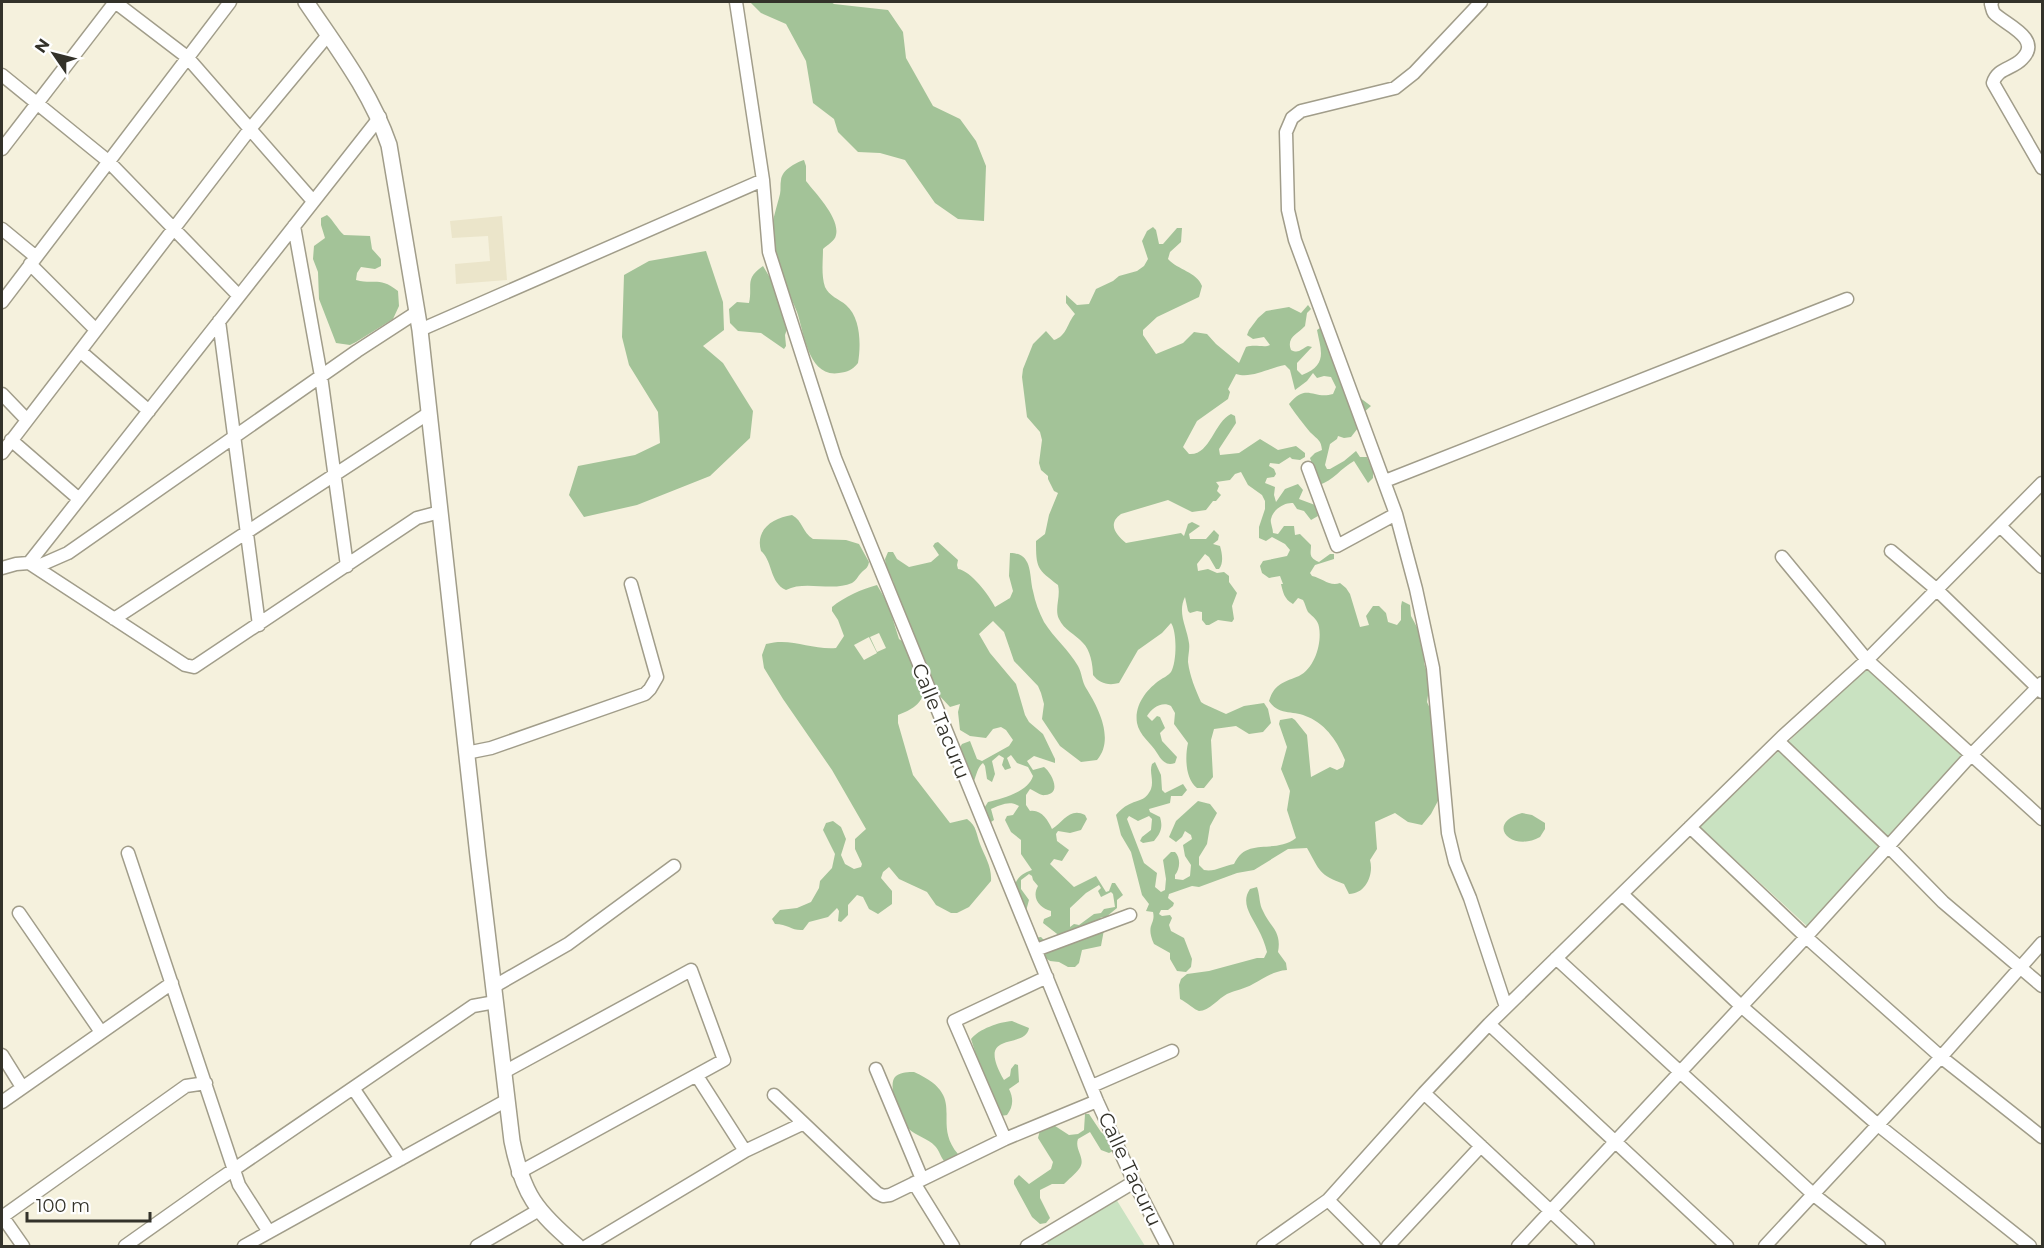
<svg xmlns="http://www.w3.org/2000/svg" width="2044" height="1248" font-family="Montserrat,sans-serif">
	<rect width="100%" height="100%" fill="#f5f1dd"/>
	<path fill="#ebe5ca" d="M502,216l5,64 -51,4 -1,-20 35,-3 -2,-25 -36,2 -2,-17z"/>
	<path fill="#c9e2c1" d="M1867,666l97,90 -155,172 -109,-101z
		M1116,1199l29,47h-96l-3,-4z"/>
	<path fill="#a3c398" fill-rule="evenodd" d="M750,2h81l3,2 54,6 15,22 3,26 27,48 27,13 16,22 10,25 -2,55 -26,-2 -23,-16 -30,-43 -25,-7 -22,-1 -20,-20 -4,-13 -21,-16 -7,-42 -20,-37 -25,-11z
		M804,160l2,6v15c10,13 34,37 30,54 -1,6 -9,10 -13,14 0,12 -2,26 2,38 4,9 14,12 21,18 15,13 15,40 12,58 -6,7 -10,9 -19,10 -31,5 -35,-41 -42,-61 -9,-23 -28,-54 -26,-78 1,-13 6,-28 9,-40 1,-5 0,-9 1,-14 1,-10 14,-17 23,-20z
		M327,215c7,6 10,14 17,20l26,1 2,13 9,10v7l-6,3 -14,-2 -4,6 -1,7c19,5 23,-4 42,11l1,15 -6,13 -37,23 -6,3 -14,-2 -17,-44 -1,-27 -5,-13 1,-13 11,-8 -4,-13v-7z
		M1153,227l3,3 3,14h4l14,-16h5l-1,14 -11,10 -2,7c10,11 29,13 34,27l-3,11 -42,20 -14,13v5l13,19 27,-11 11,-11 13,2 9,10 23,19 7,-16c9,-3 19,1 24,-2l-6,-8 -11,2 -6,-4 2,-5 9,-12 8,-7 23,-4 12,6 7,-8 3,4 -4,4 -2,13c-7,8 -19,11 -14,24 8,4 10,-1 17,-4l4,1 -15,16v7l5,5c26,-10 19,-24 15,-45l6,-4 36,71 12,9 -9,8 -4,14 -7,9 -7,1 -6,-2 -1,3 -7,5 -5,21 2,4h3l14,-8 12,-10 4,6h7l6,14v7l-5,5 -14,-22c-13,7 -21,20 -35,24l-9,-27 5,-5 7,-3c-1,-10 -4,-10 -11,-17 -3,-3 -20,-25 -22,-29 18,-22 24,-4 44,-10l3,-7 -5,-10 -7,-1 -7,2 -4,-5 -6,8 -12,9 -5,-20 -5,-5c-16,3 -34,14 -49,9l-8,15 2,3 -2,7 -31,22 -14,26 6,7c21,2 25,-32 42,-40l4,2 1,7 -17,26 1,6 19,-2 21,-14 18,11 18,-4 9,7v4l-5,3 -8,-1 -2,-2 -11,7 -9,-1 -1,3 5,3 2,5 -2,3 -7,1 -2,5 10,4 -1,8 2,7 9,-13 13,-5 5,6 -4,9 16,6 3,11 -7,4 -7,-9 -7,-2 -4,-6c-8,-1 -20,6 -22,16 -1,4 2,9 2,14l5,1 6,-8h10l1,9 5,-1 11,11c0,9 -3,12 8,17l11,-8h4v5l-19,6 -5,8 2,3c10,2 18,11 28,7l6,5 4,6 10,33 9,-2 -3,-9 7,-10h6l7,7 2,9 9,3 4,-5v-14l1,-5 8,4 1,11 8,15 1,10 4,7v15l6,19 -3,20 5,11 -1,14 7,18 2,52 -9,17 -9,11 -14,-3 -13,-9 -20,9 2,27 -7,11c4,14 -4,34 -21,34l-5,-10c-25,-9 -24,-13 -37,-36l-19,1 -34,21 -17,3 -38,14 -7,-1 -23,8 -1,4 6,5 -1,3 -5,4h-7l-2,4 3,2 8,-1 2,3 -3,7 2,6 13,7 8,21 -1,8 -5,5 -9,-1 -7,-12v-6l-16,-9c-9,-20 2,-19 -1,-32l-7,-1 3,-7 -7,-9 -11,-43 -10,-17 -5,-20c3,-4 10,-10 16,-12 9,-4 14,-3 19,-14 3,-9 -2,-17 1,-25l3,-2 6,13 1,15 3,3 18,-9 4,6 -5,6h-11l-1,7 -21,6 1,3 10,5c3,10 1,16 -6,24l-11,2 -3,-2 2,-4 9,-7 1,-11 -3,-3 -11,5 -9,-5 -2,3 17,44 13,10 -2,14 6,5 4,-2 1,-11 -3,-19 8,-8h4c6,6 5,17 0,23v4l8,1 7,-4 1,-11 -6,-9 -2,-11 9,-6 -1,-4 -6,-4 -3,6 -6,5 -7,-5 7,-16 22,-20 12,3 7,9 -7,13 -3,18 -8,13v8l5,5c11,2 19,-4 30,-6 13,-28 40,-9 62,-26l-9,-28 3,-19 -9,-22 6,-22 -8,-23 1,-4 12,-2 3,2 12,15 4,42 19,-10 7,3 6,-3 2,-7c-7,-17 -18,-35 -37,-43 -13,-7 -29,-1 -39,-16 5,-17 15,-19 30,-25 16,-8 23,-33 20,-49 -1,-7 -6,-10 -11,-15 -2,-3 -3,-9 -5,-12l-5,-2 -5,6c-9,-5 -10,-12 -12,-20h2l-3,-8 -11,2 -7,-5 -2,-7 3,-5 24,-5 3,-6 -5,-6 -13,-7 -6,4 -7,-3v-11l6,-18v-8l-3,-6 -14,-10 -7,-13 -6,2 -5,6 -14,2 3,4 -2,5 4,4 -5,6h-3l-7,9 -14,2 -24,-12 -47,14c-14,10 -5,21 5,29l55,-10 3,3 4,-12 4,-2 8,4 -11,8 1,5h16l8,-9 5,5 -1,5 -5,4 7,2c2,7 4,17 -1,23h-3l-7,-12 -4,-3 -8,10 1,7 10,-2 9,4 7,-1 5,4v6l8,11 -5,13 2,13 -2,3 -14,-2 -9,5h-3l-4,-5v-8l-5,-1 -7,2 -2,-2 -3,-14c-8,16 2,30 4,46 1,6 -1,12 -1,19 2,15 7,26 13,40l3,2 22,10 18,-8 20,-3 4,6 3,14 -8,9 -14,2 -13,-8 -22,3 -3,11 2,37 -9,11h-7c-12,-9 -12,-32 -9,-45l-14,-19 1,-11 -4,-7c-9,-5 -19,2 -24,10l5,5 5,-5 3,1 5,11 -5,5 2,8 15,16 -2,6c-9,3 -13,-2 -18,-10 -6,-10 -18,-18 -20,-30 -3,-18 10,-34 23,-43 3,-2 9,-5 11,-8 6,-10 6,-41 0,-49l-9,10 -24,17 -19,33c-11,3 -20,0 -26,-8 0,-10 -3,-26 -10,-32 -8,-9 -19,-13 -24,-24 -5,-10 2,-22 -1,-34 -21,-16 -22,-17 -22,-44l9,-7 4,-19 9,-22 -4,-2 -6,-12v-3l-7,-6 -2,-7 3,-23 -2,-8 -13,-15 -5,-40 1,-8 10,-25 13,-13 8,9c13,-4 13,-17 21,-26l-9,-11v-8l11,10 12,-1 7,-15 17,-8 6,-5 18,-5 7,-5 4,-7 -6,-18 5,-10z
		M706,251l17,51 1,28 -21,16 20,17 30,48 -3,27 -40,38 -73,29 -53,12 -15,-22 9,-29 57,-11 25,-12 -2,-31 -29,-47 -7,-28 2,-62 25,-14z
		M763,266l9,15 16,45 -3,9 1,11 -2,3 -23,-16 -23,-2 -8,-8 -1,-14 8,-7 12,1c4,-18 -5,-24 14,-37z
		M792,515c11,6 10,17 21,24l33,1 13,4 10,18c-1,6 -3,6 -8,11 -3,3 -5,8 -9,10 -20,9 -47,-3 -66,7 -17,-8 -13,-29 -25,-39 -6,-21 11,-33 31,-36z
		M938,542l20,18 -1,5 1,4c13,2 31,26 37,38l15,-9 3,-7 -4,-15 1,-23c23,0 19,22 23,38 2,11 6,21 11,31 10,16 25,28 34,44 4,7 4,16 8,22 12,19 29,51 11,72l-16,2 -21,-16 -18,-27 2,-15 -3,-11 -3,-7 -24,-25 -10,-29 -11,-11 -14,13 11,19 26,31 9,31 4,7 14,12 12,25v4l-21,-7 -7,5 6,9 11,-3c7,5 19,27 1,28 -4,1 -10,-4 -15,-6l-4,6v10l4,6c11,-2 18,9 22,18 11,-7 18,-22 33,-14l2,4 -6,11 -11,3 -12,-2 -2,3 1,7 12,9 -7,11 -8,-2 -4,5 24,23 22,-11 10,16 3,-1 3,-8h3l8,12 -6,5v8l-11,9h-6l6,2 -5,27 -19,4 -3,13 -4,4h-7l-9,-5 -9,-1 -6,-4 -10,-19 7,-1 5,5 15,-5 -18,-14 1,-4 7,-3v-5c-11,-3 -20,-13 -13,-25l-5,-6 -1,-4 -3,-2 -8,6v9l8,11 -3,11 -12,-24c3,-10 9,-14 18,-17l-11,-16v-14l-10,-8 -6,-12 2,-4 6,-1 6,-9c-9,-6 -19,-1 -28,3l3,11 -3,2 -3,-2 -5,-10 5,-8c15,-4 40,-10 45,-26l-5,-9 -11,-4 -6,-8 -4,3 4,10 -6,2 -3,-5 2,-7 -5,-3 -7,6 3,13 -3,8 -5,-3 -2,-13 -2,-3c-5,3 -7,13 -9,18l-4,-2 -11,-30 3,-5 8,-3 7,18 5,2 27,-15 4,-6 -7,-10 -5,-3 -8,2 -7,9 -16,-2 -10,-6 -2,-18 2,-8 -10,3 -14,-15 -5,-17 -13,-24 1,-6 -9,-11 -17,-53 -7,-14 -1,-8 3,-7h5l4,7 12,8 22,-5 8,-7 -6,-9 2,-3zM1099,885l2,3 -3,3 3,6 10,-5 2,2 2,13 -11,2 -3,4 -7,1 -15,11 -5,-1 -4,3v-19l16,-15z
		M877,585l11,19 11,35 6,4 7,18 4,19 8,9c-1,15 -13,21 -26,26v8l15,52 37,48 17,-4c10,7 9,15 13,25 5,13 12,23 11,37l-22,26 -12,6h-6l-15,-8 -9,-13 -28,-13 -10,-12 -6,5 -2,6 11,13v13l-14,10 -9,-5 -6,-12 -6,-2 -9,10v10l-7,7 -3,-1 1,-10 -2,-3 -9,9 -19,5 -6,8c-11,1 -15,-6 -28,-6l-3,-5 8,-9 17,-2 14,-6 8,-14 1,-7 12,-13 3,-14 -12,-24 3,-7 7,-2 8,6 5,12 -5,16 4,9 9,5 7,-2 1,-3 -7,-15v-10l11,-10 -34,-59 -49,-71 -19,-31 -2,-13 4,-11c25,-7 45,6 70,4l8,-12 -6,-16 -6,-9v-4c12,-10 30,-18 45,-22zM879,633l7,15 -9,4 -7,-15zM869,637l8,16 -13,7 -10,-15z
		M1522,813l10,2 13,8v6l-5,8c-28,16 -56,-13 -18,-24z
		M1257,887c3,8 2,17 6,24 7,16 19,20 15,41l8,11 1,7c-14,1 -22,8 -34,14 -8,5 -18,6 -26,10 -8,4 -18,17 -28,17 -4,-1 -13,-9 -19,-12l-1,-14 2,-6 6,-5 22,-3 48,-13h7l3,-6c-2,-8 -5,-16 -9,-23 -6,-12 -18,-26 -8,-40z
		M1012,1021l17,7c-4,23 -55,0 -25,52l6,-4 1,-7 4,-5 3,1 1,17 -10,7c5,10 4,18 -2,26l-6,1 -17,-36 -13,-41c8,-10 28,-17 41,-18z
		M914,1072c56,25 16,49 44,82v3l-13,5c-5,-5 -5,-11 -10,-16 -7,-8 -20,-10 -27,-18 -8,-9 -22,-44 -12,-52 5,-4 13,-4 18,-4z
		M1085,1114h4l12,18 10,9 2,10 -4,2 -8,-3 -11,-18 -12,7c-4,11 9,20 1,30 -4,5 -11,11 -15,15h-12l-12,6v8l10,20 -4,5 -6,1 -8,-7 -18,-33v-4l5,-5 10,9 22,-15 2,-7 -15,-24 2,-8 12,-6 17,11 9,-1 6,-4z"/>
	<g fill="none" stroke-linecap="round" stroke-linejoin="round">
		<g stroke="#a19d8a" stroke-width="15">
			<path id="minor" d="M115,2l72,55 126,144
				M736,2l27,178 6,72 66,206 262,643 37,81 33,64
				M1481,2l-67,71 -19,15 -94,23 -9,7 -6,14 2,78 7,30 101,274 20,75 17,79 15,165 7,29 15,36 36,109
				M1992,2l-1,2c1,3 1,6 3,9 10,11 49,25 28,46 -9,10 -25,9 -29,24l49,85
				M2,75l106,86 131,135
				M2,149l113,-147
				M294,226l27,150 26,190
				M2,229l34,28
				M30,264l66,66
				M2,302l228,-300
				M219,321l40,304
				M420,330l343,-150
				M80,351l69,60
				M2,394l25,26
				M11,440l68,59
				M2,453l248,-324 78,-94
				M1308,468l29,78 59,-32
				M1385,481l462,-182
				M2000,526l42,41
				M1891,551l45,38 106,103
				M1782,557l85,103 175,159
				M29,563l351,-446
				M36,567l32,-14 289,-202 60,-39
				M2,568l14,-4 13,-1 156,102 9,2 223,-149 23,-6
				M114,619l315,-206
				M1778,741l110,105 55,56 99,84
				M466,753l25,-5 154,-54 5,-5 7,-12 -26,-93
				M1690,827l116,110 135,120 101,80
				M128,853l111,332 30,47
				M1622,894l119,112 137,119 152,121
				M19,913l82,119
				M1036,950l94,-35
				M1556,958l258,237 65,51
				M493,987l75,-43 106,-78
				M1489,1024l238,222
				M2,1055l20,32
				M876,1069l46,110
				M504,1072l187,-102 33,90 -206,113
				M697,1076l48,75
				M1092,1086l80,-35
				M353,1088l48,71
				M1424,1093l164,153
				M774,1095l103,98 6,3 7,-1 115,-56 92,-38
				M2,1102l170,-119
				M1005,1139l-51,-118 93,-44
				M914,1183l39,63
				M1328,1200l46,46
				M2,1216l21,30
				M2,1217l184,-131 20,-3
				M125,1246l89,-63 259,-177 22,-4
				M244,1246l263,-146
				M477,1246l62,-36
				M587,1246l158,-95 57,-27
				M1027,1246l107,-64
				M1263,1246l65,-46 96,-107 65,-69 293,-287 85,-77 175,-177
				M1388,1246l93,-100
				M1518,1246l288,-309 165,-182 71,-72
				M1765,1246l176,-189 101,-114"/>
		</g>
		<g stroke="#a19d8a" stroke-width="18">
			<path id="major" d="M306,2c31,46 65,90 83,143l31,185 58,526 34,285c11,54 24,70 65,105"/>
		</g>
		<use href="#minor" stroke="#fff" stroke-width="12"/>
		<use href="#major" stroke="#fff" stroke-width="15"/>
	</g>
	<g text-anchor="middle" stroke-width="4.5" stroke-linejoin="round" paint-order="stroke">
		<g font-size="20" fill="#33322a" stroke="#fff">
			<text transform="translate(941 721) rotate(68)" y="7">Calle Tacuru</text>
			<text transform="translate(1130 1169) rotate(65)" y="7">Calle Tacuru</text>
		</g>
	</g>
	<rect width="2044" height="1248" fill="none" stroke="#33322a" stroke-width="6"/>
	<g transform="translate(54 54) rotate(305)" stroke="#ffffff" stroke-width="4.5" paint-order="stroke">
	<path d="M0-4.5L10 22L0 15L-10 22Z" fill="#33322a"/>
	<text y="-9" font-size="16" font-weight="bold" text-anchor="middle" fill="#33322a">N</text>
	</g>
	<path d="M27 1212v9h123v-9" fill="none" stroke="#33322a" stroke-width="3"/>
	<text x="36" y="1212" font-size="18" fill="#33322a" stroke="#ffffff" stroke-width="4.5" paint-order="stroke">100 m</text>
</svg>
